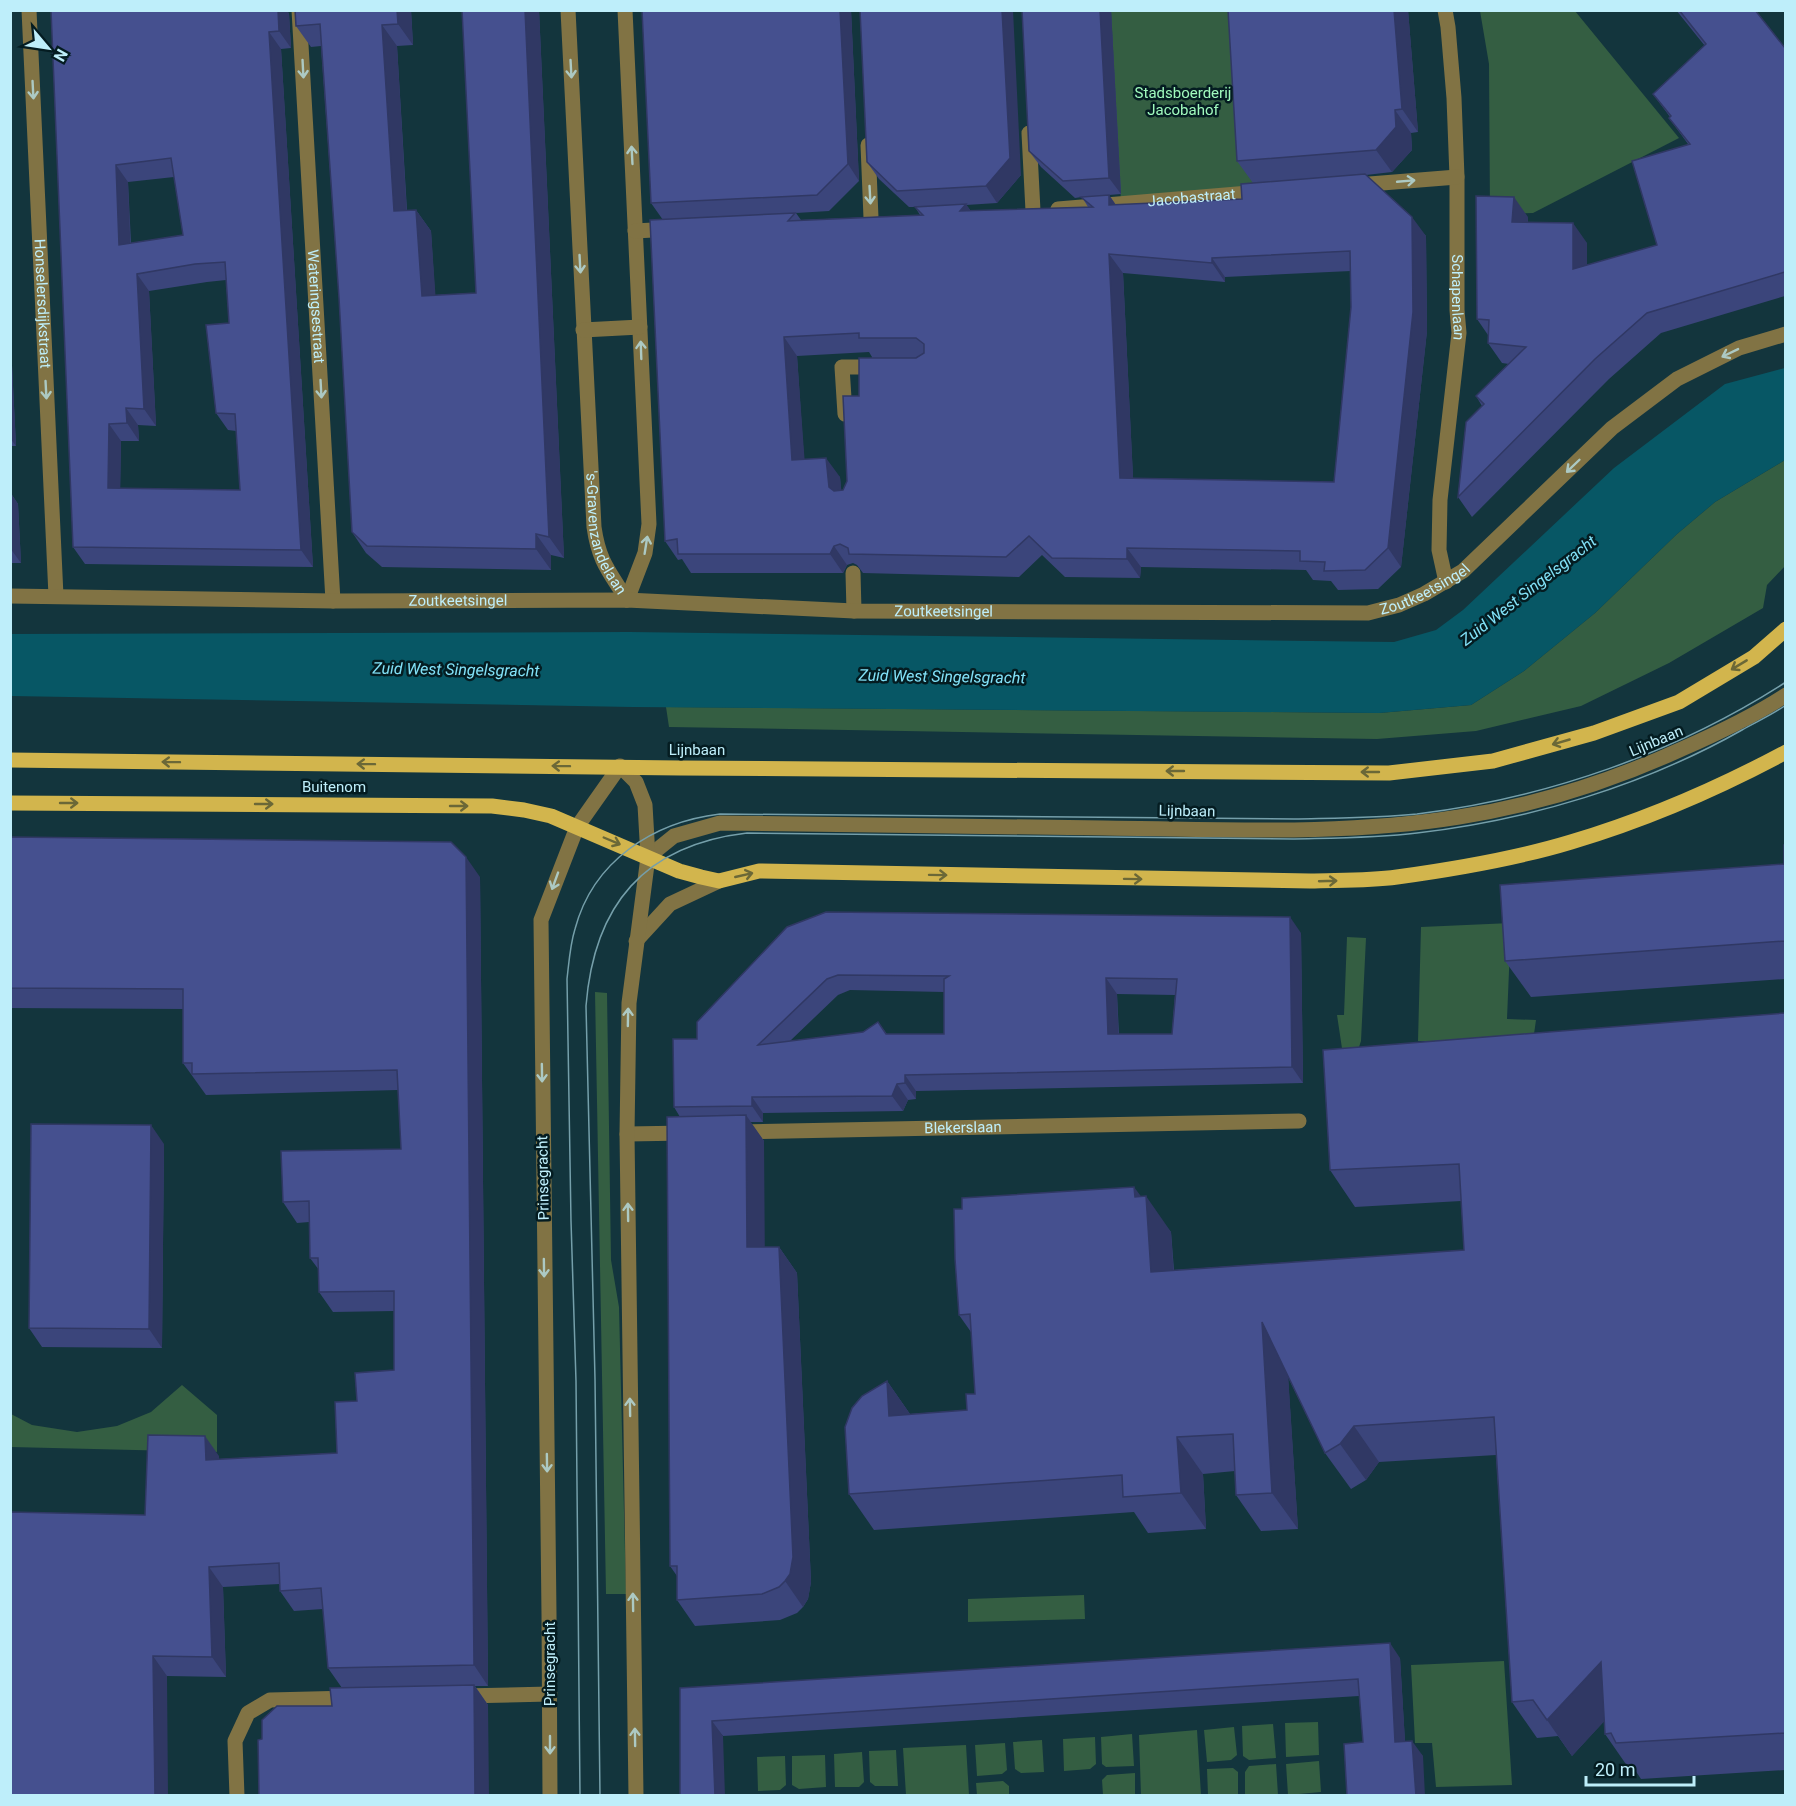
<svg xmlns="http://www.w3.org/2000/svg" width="1796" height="1806" font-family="Roboto,sans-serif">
	<rect width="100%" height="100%" fill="#13353d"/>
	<path fill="#345e42" d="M1111,11h134l9,182 -133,10z
		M1480,11h95l104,127 -146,75 -43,1 -1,-150z
		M1785,460v106l-18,19 -4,23 -94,55 -88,43 -105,25 -99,8 -708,-12 -3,-20 713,6 92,-8 53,-34 71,-58 82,-79 38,-32z
		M1511,923l-4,96 29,1 -2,14 -22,8 -94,-1 3,-114z
		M1347,937l19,1 -5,103 -6,18 -9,16 -9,-60h7z
		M595,992l12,1 4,267 8,47 7,287h-20z
		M182,1385l35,30v37l-206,-5v-33l21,11 45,7 40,-6 34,-14z
		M1084,1595l1,24 -117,3v-23z
		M1504,1661l8,124 -76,2 -4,-44h-17l-4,-78z
		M1318,1722l1,33 -33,2 -1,-34z
		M1273,1724l3,34 -27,2 -6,-4 -1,-30z
		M1234,1727l3,28 -6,5 -24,2 -3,-32z
		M1197,1730l4,65h-60l-2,-60z
		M1132,1734l2,32 -28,1 -4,-3 -1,-27z
		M1095,1737l1,27 -6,5 -26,2 -1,-32z
		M1042,1740l2,32 -23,1 -6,-4 -2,-27z
		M1005,1743l2,27 -5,4 -25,2 -2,-31z
		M966,1745l3,50h-63l-3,-47z
		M896,1750l2,36h-23l-5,-4 -1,-31z
		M862,1752l2,30 -5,5h-24l-1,-33z
		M825,1755l1,32 -27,2 -7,-4v-29z
		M785,1756l1,29 -6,5 -22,1 -1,-34z
		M1319,1761l2,31 -33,3 -2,-31z
		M1276,1764l2,31h-33v-23l4,-6z
		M1233,1768l5,4v23h-30l-1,-26z
		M1135,1773v22h-32l-1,-15 5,-5z
		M1003,1781l6,5v9h-32l-1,-12z"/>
	<path fill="#075765" d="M1785,368v92l-70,42 -38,32 -82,79 -71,58 -53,34 -92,8 -747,-6 -621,-11v-62l618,-2 765,10 42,-12 27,-20 151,-142 111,-84z"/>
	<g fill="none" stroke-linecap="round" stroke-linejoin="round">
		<g stroke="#817344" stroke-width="15">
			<path id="s1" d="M29,10l27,586"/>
			<path id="s2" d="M299,10l34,591"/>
			<path id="s3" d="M568,10l26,517c5,35 15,44 33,73"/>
			<path d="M625,10l24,514 -4,29 -18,47"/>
			<path id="s4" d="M1445,10l3,17 6,71 3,79v133l2,23 -19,167 -1,50 7,32"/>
			<path d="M1029,133l4,78"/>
			<path d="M868,145l3,73"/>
			<path d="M1357,185l100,-8"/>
			<path id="s5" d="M1058,209l203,-17"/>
			<path d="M635,231l36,-2"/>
			<path d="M583,330l57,-3"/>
			<path d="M845,414l-3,-47h36"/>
			<path d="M853,573l1,38"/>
			<path id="s6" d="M10,596l323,5 294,-1 227,11 514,2 31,-8 25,-11 39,-23 149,-143 65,-49 62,-31 47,-14"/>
			<path d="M648,857l26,-21 46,-13c128,2 256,3 384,5 117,1 238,8 355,-11 78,-12 153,-36 225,-69 34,-15 70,-32 102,-53"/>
			<path d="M636,941l34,-37 49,-23"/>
			<path id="s7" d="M738,1132l561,-11"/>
			<path d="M627,1134l60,-1"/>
			<path d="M462,1696l88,-2"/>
			<path d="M237,1796l-2,-55 13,-28 22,-13 81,-2"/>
			<path d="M550,1796l-1,-182 -8,-694 36,-93 43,-61 16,16 9,23 3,52 -19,146 -2,131 9,662"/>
		</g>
		<path stroke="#d2b54d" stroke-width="15" d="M10,760l670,8 709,5 104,-12 101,-28 85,-31 75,-45 32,-28
			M10,803l482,3 32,4 27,6 128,55 22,6 18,4 40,-10 551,10c28,-1 58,0 87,-4 58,-8 118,-18 174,-35 74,-22 146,-53 215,-90"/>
		<path stroke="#759faa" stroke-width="1.5" d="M580,1796l-4,-415 -5,-160 -4,-242c2,-17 3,-34 8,-50 18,-68 78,-107 145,-115l574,5c41,-1 82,-1 123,-5 130,-16 259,-61 369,-132
			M600,1796l-5,-417 -9,-373c8,-101 58,-161 161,-173l547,6c41,-1 82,-1 123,-6 112,-13 226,-47 325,-103 14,-8 30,-15 44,-25"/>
	</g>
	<path fill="#3b457b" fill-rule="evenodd" d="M51,10h236l2,4 2,34 -10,1 32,518 -228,-3 -12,-17zM174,177l9,58 -52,8 -3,-61zM226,280l3,43 -13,90 12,17 8,1 4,59 -120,-1 1,-48h18l-1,-16 18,1 -7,-135 58,-9z
		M295,10h116l2,35 -16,1 10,164h9l15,21 4,64 41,-2 -14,-283h77l25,548 -13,-3v15l-169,-3 -16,-14 -14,-21 -13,-234 -18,-252 -10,1 -15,-21z
		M851,10l8,171 -30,30 -33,2 5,7 119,-5 -5,-8h-6l-30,-28 -12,-17 154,13 -24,28 -31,2 5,6 117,-4 -6,-10 -7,1 -34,-31 -12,-16 -7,-141h89l10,184 -12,1 7,10 126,-6 11,-16 -16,-22 171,-151 10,122 -7,1 1,17 -20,22 -26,3 60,61 1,95 -26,236 -23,22 -40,1 -7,-9 -18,-1 -7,-10 -165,-3 -1,11 -75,-1 -23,-22 -23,22 -156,-4 -6,-8 -4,-2 -6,2 -4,8h-152l-9,-14 -4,1 -13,-19 -2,-321 -12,-17zM1351,271v36l-17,175 -201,-4 -10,-205 102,9v-5zM869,352l3,5 -13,39 -12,85 -4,9h-2l-1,-13 -36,-18 -7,-103z
		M1676,10h79l30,38v248l-124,37 -52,46 -137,138 -14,-20 24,-91 -6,-10 33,-32 -7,-1 -14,-20v-8l-11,-16 51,-102v5l59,21v22l70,-20 31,-101 -19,-26 1,-1 -17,-23 52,-48z
		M10,325l6,121h-6z
		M10,492l8,12 3,59h-11z
		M10,837l470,40 8,809h-13l13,19 -226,34 70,-33 10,-18 -14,-20 -5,-59 -29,2 -14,-20v-7l-57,3 3,90 -59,-1 -157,120 135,-281 74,-59v3l118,-6 20,-52 37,-31v-59l-61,1 -14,-20v-22l-9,-12 -1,-36 -12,1 -14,-21 118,-53 -3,-59 -192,5 -23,-32v-54l-173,-1z
		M1785,845v134l-254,18 -26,-36 279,-97z
		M787,927l514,6 2,150 -387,8v8l-8,1 -5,11 -140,2v9h-13l14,19v106h15l18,26 14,309 -3,17 -5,8 -6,6 -17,7 -85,6 -18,-26v-24l-7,-10 10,-449 -6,-10 23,-68zM850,990l94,2v42h-57l-9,-12 -15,10 -73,9 48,-46zM1117,994l58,1 -3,39h-53z
		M1785,1013v757l-144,9 -6,-9h-5l-25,-36 -1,-13 -32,35 -14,-20 -21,2 -25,-36 -16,-247 -117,7 -13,18 -15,9 -26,-36 -37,-76 10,152 -37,2 -25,-36 -1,-24 -32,3 3,55 -58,4 -14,-21 -260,18 -25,-36 38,-113 23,33 57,-4 8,-16 -4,-62 -12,-17 182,-118 30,35 3,38 290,-20 -3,-49 -106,6 -25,-37z
		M164,1144l-2,204 -120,-1 -13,-19z
		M1400,1658l5,84 18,14 -60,-14 -4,-46 -636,40 -43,-48z"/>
	<path fill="#303864" d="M277,10h10l2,4 2,34 -12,-17z
		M397,10h14l2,35 -15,-21z
		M525,10h14l25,548 -15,-21z
		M840,10h11l8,171 -11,-17z
		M1002,10h11l8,165 -24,28 -11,-17z
		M1100,10h11l10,184 -12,-16z
		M1394,10h14l10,122 -16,-23z
		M382,25l15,21 11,186 -14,-21z
		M269,32l12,17 32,518 -12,-17z
		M1395,110l16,23 1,17 -20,22 -16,-22z
		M116,165l12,17 3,80 -12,-17z
		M1109,195l13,19 -13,-9z
		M1514,197l14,20 -1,25 -15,-20z
		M966,204l13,19 -19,-12z
		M416,210l15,21 6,86 -15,-21z
		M1412,217l14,19 1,95 -26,236 -13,-19z
		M1573,223l14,20v46l-14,-20z
		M1109,254l14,19 11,224 -14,-19z
		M1212,258l13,19v5l-13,-19z
		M137,274l12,17 7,135 -12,-17z
		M10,325l6,121 -6,-8z
		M784,337l13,19 9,123 -14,-19z
		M126,408l12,17 1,16 -12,-18z
		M109,424l12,17 -1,65 -12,-18z
		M826,458l14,19 3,29 -14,-19z
		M10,492l8,12 3,59 -11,-15z
		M536,534l15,21v15l-15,-21z
		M834,546l13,19 -4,8 -13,-19z
		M1127,548l14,19 -1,11 -13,-19z
		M466,857l14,20 8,809 -14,-21z
		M1290,917l11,16 2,150 -11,-16z
		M1106,978l11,16 2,55 -11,-15z
		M905,1075l11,16v8l-11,-16z
		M897,1084l11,16 -5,11 -11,-15z
		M752,1097l11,16v9l-11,-16z
		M746,1115l18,26 1,132 -18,-26z
		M151,1125l13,19 -2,204 -13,-19z
		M1134,1187l12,16v-7l25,36 5,76 -25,-36 -16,-75z
		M779,1247l18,26 14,309 -3,17 -5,8 -18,-26z
		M1262,1322l25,36 11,171 -26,-36z
		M887,1381l25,36 -23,-1z
		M1354,1426l25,36 -13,18 -26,-36z
		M205,1436l14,20 1,24 -14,-20z
		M1177,1437l26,37 3,55 -25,-36z
		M209,1567l14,20 3,90 -14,-20z
		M1390,1643l10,15 6,100 -11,-16z
		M153,1656l14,20 1,120h-13z
		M1601,1662l25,36 -54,58 -25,-36z
		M474,1685l14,20 1,91h-14z
		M712,1721l11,15 2,60h-10z
		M1412,1741l11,15 2,40h-9z"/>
	<path fill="#45508f" stroke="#303864" stroke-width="1.5" fill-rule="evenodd" d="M51,10h227l1,21 -10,1 32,518 -228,-3zM171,158l12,77 -64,10 -3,-80zM225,262l4,61 -23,2 10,88 19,1 5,76 -132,-2 1,-64 18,-1 -1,-15 18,1 -7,-135 58,-10z
		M295,10h102l1,14 -16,1 12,186 22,-1 6,86 54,-3 -14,-283h63l24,527 -13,-3v15l-169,-3 -15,-14 -13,-234 -19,-274 -24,2z
		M642,10h198l8,154 -31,31 -166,8z
		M860,10h142l8,148 -24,28 -89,5 -30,-29z
		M1022,10h78l9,168 -46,3 -34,-30z
		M1228,10h166l8,99 -7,1 1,17 -20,23 -139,11z
		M1679,10h76l30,38v224l-138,41 -52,46 -137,138 8,-75 18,-18 -8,-8 50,-49 -38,-4 1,-23 -12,-1 -1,-123 38,1 -2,25 61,1v46l84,-24 -25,-84 58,-17 -21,-26 2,-2 -18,-22 53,-50z
		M1365,174l47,43 1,95 -25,236 -23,22 -41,1 1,-9 -25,-1v-10l-173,-3v11l-75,-1 -23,-22 -23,21 -157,-3 -1,-6 -8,-4 -6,2 -4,8h-152l-1,-15 -12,2 -15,-321 145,-7 -7,8 135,-6 -8,-8 51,-3 -6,7 133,-4 -12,-10 28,-2v10l133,-6 -1,-15zM1350,251l1,56 -17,175 -214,-4 -11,-224 103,9v-5zM859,333v5h57l8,6v9l-8,5h-57v38h-16l4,85 -4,9 -9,1 -5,-4 -3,-29 -34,2 -8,-123z
		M10,837l441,5 15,15 8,808 -146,3 -7,-80 -41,3 -1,-28 -70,4 3,90 -59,-1 2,140h-145v-284l135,3 3,-80 57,1 1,24 131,-7 -2,-51 22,-1 -2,-28 39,-3v-79l-75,1 -1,-34h-8l-1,-57 -26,1 -2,-51 120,-2 -4,-79 -205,4v-11h-9v-74l-173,-1z
		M1784,845h1v96l-280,20 -5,-76 284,-21z
		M826,912l464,5 2,150 -387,8v8l-8,1 -5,12 -140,1v9l-78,1 -1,-68h24v-17l90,-95zM838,975l111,1 -5,3v55h-58l-8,-12 -15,10 -105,13 69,-66zM1106,978l71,1 -5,55h-64z
		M1785,1013v720l-169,10 -5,-10 -6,1 -4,-72 -54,58 -14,-20 -21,2 -18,-285 -140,9 -14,18 -15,9 -63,-131 10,171 -36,2 -3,-61 -56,3 4,56 -58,4 -1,-22 -273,19 -4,-67 7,-19 10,-12 25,-15 2,35 78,-6 -1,-16h9l-5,-80 -11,1 -4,-56 -1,-50h8v-11l172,-11 1,10 11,-1 5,76 313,-22 -5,-86 -129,6 -7,-120z
		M746,1115l1,132h32l14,310 -3,17 -5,7 -6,6 -17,7 -85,6v-34h-7l-3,-449z
		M31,1124l120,1 -2,204 -120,-1z
		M1390,1643l5,99 17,-1 4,55h-69l-3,-52 19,-2 -5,-63 -646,42 3,75h-35v-108z
		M474,1685l1,111h-216l-1,-56 4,-1v-19l15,-14h55l-2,-18z"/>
	<defs><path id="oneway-shaft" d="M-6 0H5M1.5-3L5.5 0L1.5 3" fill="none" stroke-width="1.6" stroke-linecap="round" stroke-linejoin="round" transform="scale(1.5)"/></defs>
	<g stroke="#acc9c3">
		<use href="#oneway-shaft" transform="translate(303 69) rotate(87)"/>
		<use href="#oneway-shaft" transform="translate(571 69) rotate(87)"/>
		<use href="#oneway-shaft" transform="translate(33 90) rotate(87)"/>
		<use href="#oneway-shaft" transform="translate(632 155) rotate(-93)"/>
		<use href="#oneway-shaft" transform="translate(1406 181) rotate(-5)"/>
		<use href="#oneway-shaft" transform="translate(870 195) rotate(87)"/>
		<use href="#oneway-shaft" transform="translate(580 264) rotate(87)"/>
		<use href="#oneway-shaft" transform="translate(641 350) rotate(-92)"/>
		<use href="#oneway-shaft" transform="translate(1730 353) rotate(154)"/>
		<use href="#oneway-shaft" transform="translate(321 389) rotate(87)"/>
		<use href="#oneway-shaft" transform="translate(46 390) rotate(87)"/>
		<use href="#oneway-shaft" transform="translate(1573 466) rotate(136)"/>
		<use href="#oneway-shaft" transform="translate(646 545) rotate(-81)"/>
		<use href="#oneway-shaft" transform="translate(555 881) rotate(110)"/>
		<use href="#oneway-shaft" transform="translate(628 1017) rotate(-89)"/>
		<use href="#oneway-shaft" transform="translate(542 1073) rotate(89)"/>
		<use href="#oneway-shaft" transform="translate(628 1212) rotate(-91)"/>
		<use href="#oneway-shaft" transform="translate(544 1268) rotate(89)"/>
		<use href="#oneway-shaft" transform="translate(630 1407) rotate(-91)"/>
		<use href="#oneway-shaft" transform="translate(547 1463) rotate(89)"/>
		<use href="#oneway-shaft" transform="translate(633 1602) rotate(-91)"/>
		<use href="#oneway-shaft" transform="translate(635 1737) rotate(-91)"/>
		<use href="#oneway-shaft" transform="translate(550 1745) rotate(90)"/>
	</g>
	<g stroke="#6b6837">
		<use href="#oneway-shaft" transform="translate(1739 665) rotate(149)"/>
		<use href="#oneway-shaft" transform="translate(1561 742) rotate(164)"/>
		<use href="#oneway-shaft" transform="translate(171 762) rotate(-179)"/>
		<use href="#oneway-shaft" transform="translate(366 764) rotate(-179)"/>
		<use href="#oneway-shaft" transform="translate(561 766) rotate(-179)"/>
		<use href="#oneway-shaft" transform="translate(1175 771) rotate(-180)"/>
		<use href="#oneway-shaft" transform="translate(1370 772) rotate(-180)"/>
		<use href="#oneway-shaft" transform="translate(69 803)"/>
		<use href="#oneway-shaft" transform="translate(264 804)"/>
		<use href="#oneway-shaft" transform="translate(459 806)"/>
		<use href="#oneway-shaft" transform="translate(612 841) rotate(23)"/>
		<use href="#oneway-shaft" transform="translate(744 875) rotate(-13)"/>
		<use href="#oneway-shaft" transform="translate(938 875) rotate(1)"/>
		<use href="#oneway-shaft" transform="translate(1133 879) rotate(1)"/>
		<use href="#oneway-shaft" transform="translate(1328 881) rotate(-2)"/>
	</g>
	<g text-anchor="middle" stroke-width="5" stroke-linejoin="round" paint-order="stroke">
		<g font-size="15" fill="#a0fabd" stroke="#041c21">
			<text x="1183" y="98">Stadsboerderij<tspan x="1183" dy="17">Jacobahof</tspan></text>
		</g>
		<g font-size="15" fill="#beeefa" stroke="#041c21">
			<text dy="5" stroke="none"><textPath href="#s5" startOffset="134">Jacobastraat</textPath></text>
			<text dy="5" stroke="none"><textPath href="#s4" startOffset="288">Schapenlaan</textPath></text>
			<text dy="5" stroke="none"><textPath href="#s1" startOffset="294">Honselersdijkstraat</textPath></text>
			<text dy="5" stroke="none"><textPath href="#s2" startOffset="297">Wateringsestraat</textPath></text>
			<text dy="5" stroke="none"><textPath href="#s3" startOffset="526">'s-Gravenzandelaan</textPath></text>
			<text dy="5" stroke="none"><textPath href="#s6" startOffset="1420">Zoutkeetsingel</textPath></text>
			<text dy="5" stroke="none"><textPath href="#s6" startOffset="448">Zoutkeetsingel</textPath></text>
			<text dy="5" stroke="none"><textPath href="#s6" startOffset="934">Zoutkeetsingel</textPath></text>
			<text transform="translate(1656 741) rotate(-23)" y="5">Lijnbaan</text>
			<text x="697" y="755">Lijnbaan</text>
			<text x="334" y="792">Buitenom</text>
			<text transform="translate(1187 811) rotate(1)" y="5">Lijnbaan</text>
			<text dy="5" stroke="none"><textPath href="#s7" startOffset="225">Blekerslaan</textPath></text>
			<text transform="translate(543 1178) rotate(-91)" y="5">Prinsegracht</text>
			<text transform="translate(550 1664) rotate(-90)" y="5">Prinsegracht</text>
		</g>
		<g font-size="16" font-style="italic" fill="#82e2f8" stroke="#041c21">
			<text transform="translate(1528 590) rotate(-38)" y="6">Zuid West Singelsgracht</text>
			<text transform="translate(456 669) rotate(1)" y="6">Zuid West Singelsgracht</text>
			<text transform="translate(942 676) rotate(1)" y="6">Zuid West Singelsgracht</text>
		</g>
	</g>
	<rect width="1796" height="1806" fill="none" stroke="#beeefa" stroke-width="24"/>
	<g transform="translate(48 48) rotate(119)" stroke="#041c21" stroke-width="4.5" paint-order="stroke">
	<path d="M0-4.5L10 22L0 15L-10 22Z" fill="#beeefa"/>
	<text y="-9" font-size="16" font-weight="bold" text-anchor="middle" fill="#beeefa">N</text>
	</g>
	<path d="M1586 1776v9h108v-9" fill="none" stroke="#beeefa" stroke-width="3"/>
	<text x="1595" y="1776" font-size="18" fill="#beeefa" stroke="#041c21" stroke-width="4.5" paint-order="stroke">20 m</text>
</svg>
